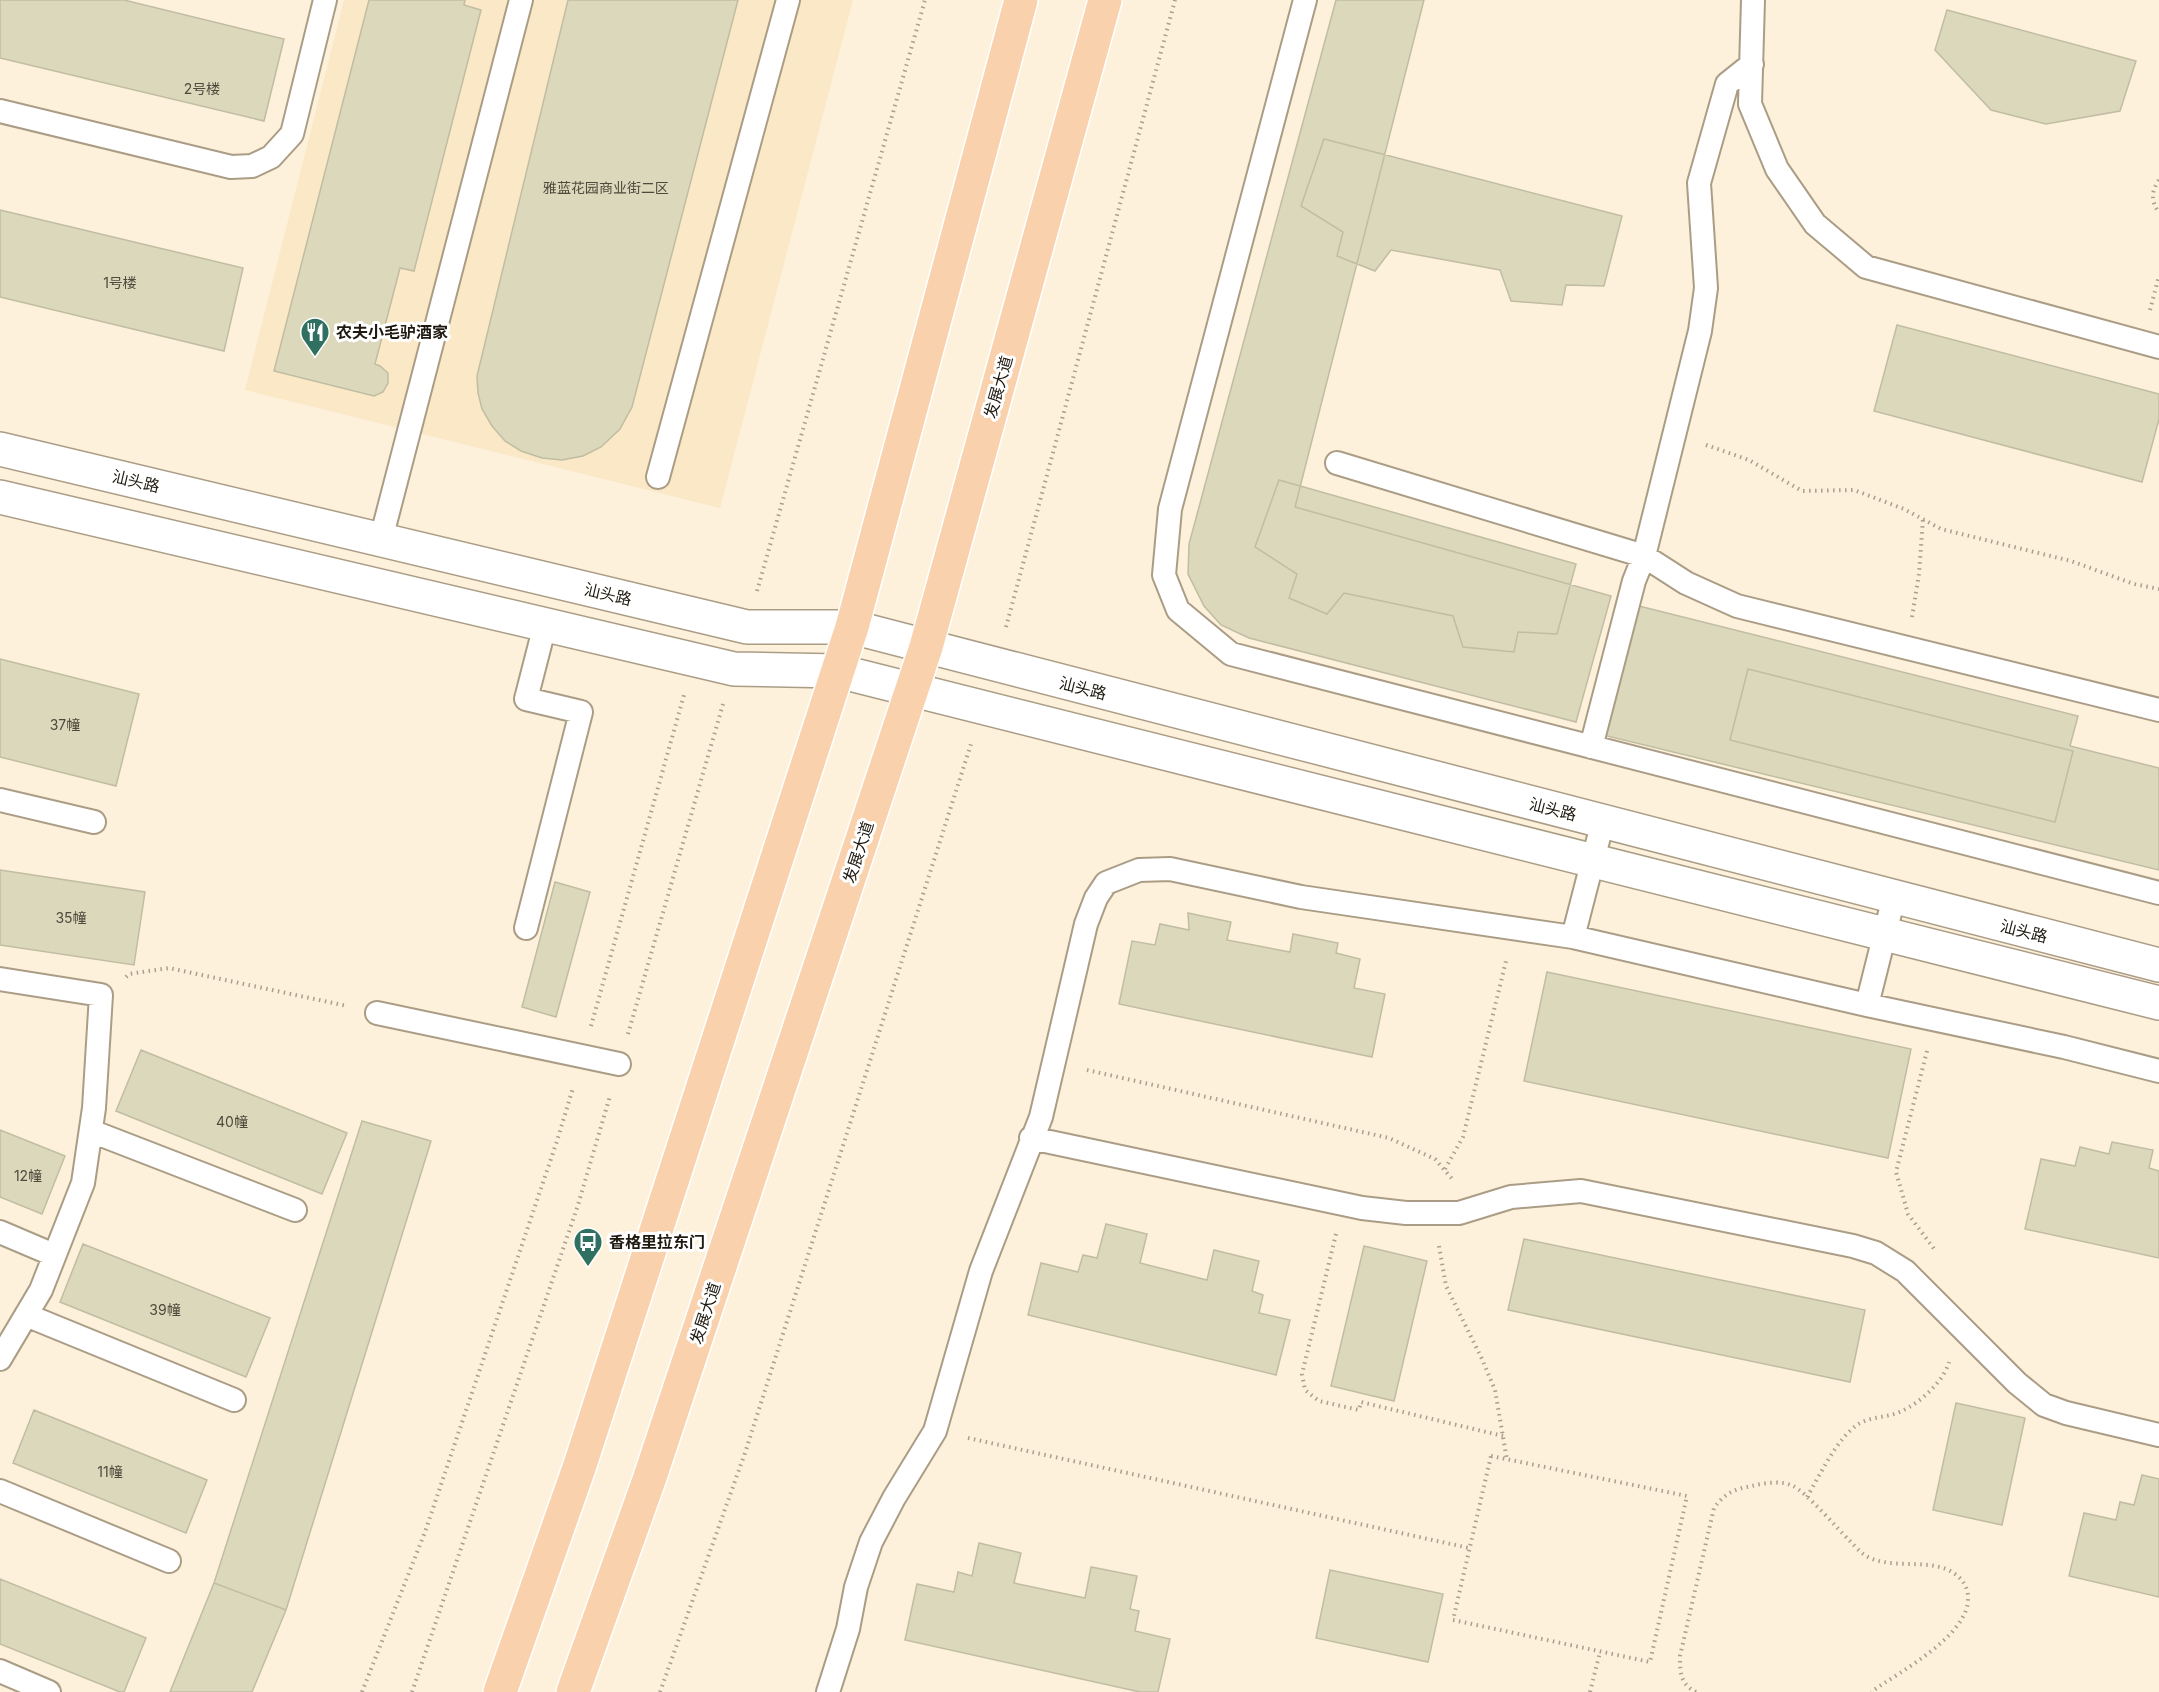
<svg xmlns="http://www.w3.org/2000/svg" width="2159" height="1692" font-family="Inter,'Noto Sans SC',sans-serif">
	<rect width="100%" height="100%" fill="#fdf1dc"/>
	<path fill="#fae8c6" d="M344,0h509l-133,508 -475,-118z"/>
	<path fill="#dbd8bc" stroke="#c1bda2" stroke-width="1.5" d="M0,0h124l160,39 -20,82 -264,-63z
		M369,0h96l-1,5 17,5 -67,261 -14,-3 -25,96 5,2 8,7v10l-5,9 -9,4 -100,-25z
		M568,0h170l-106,407 -12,22 -19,18 -18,9 -21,4 -20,-2 -21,-7 -16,-10 -13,-15 -10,-17 -4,-16 -1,-17z
		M1336,0h88l-129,507 316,89 -35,126 -327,-84 -28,-13 -17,-19 -16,-32 1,-30z
		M1947,10l189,51 -16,50 -74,13 -55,-14 -56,-60z
		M1324,139l298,77 -18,70 -38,-1 -4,20 -51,-4 -11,-31 -109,-20 -16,21 -38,-15 6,-24 -42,-26z
		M0,210l243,58 -19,83 -224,-54z
		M1897,325l262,69v25l-17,63 -268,-71z
		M1279,480l297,84 -19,70 -39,-2 -4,20 -51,-5 -10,-31 -109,-23 -17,21 -38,-16 8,-24 -42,-27z
		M1635,605l443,111 -8,30 89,22v102l-556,-135z
		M0,659l139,35 -23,92 -116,-29z
		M1748,669l325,82 -18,71 -325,-82z
		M0,870l145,22 -11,73 -134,-20z
		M555,882l35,10 -34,125 -34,-10z
		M1188,913l43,9 -4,18 63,12 3,-18 45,9 -2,10 24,6 -6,29 31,6 -13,63 -253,-53 13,-63 23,4 5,-21 29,6z
		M1547,972l364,77 -23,109 -364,-77z
		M141,1050l206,83 -25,61 -206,-83z
		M362,1121l69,20 -145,469 -72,-27z
		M0,1130l65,26 -23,58 -42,-17z
		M2112,1142l41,8 -4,18 10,3v87l-134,-29 16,-70 34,7 5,-19 29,7z
		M1106,1224l41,10 -7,29 67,17 7,-30 45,11 -7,30 11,4 -4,18 31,7 -14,55 -248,-60 13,-52 37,9 5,-17 14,3z
		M1524,1239l341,71 -15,72 -342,-72z
		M83,1244l187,74 -24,59 -186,-75z
		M1364,1246l63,15 -33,140 -63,-15z
		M1956,1403l69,15 -23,107 -69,-15z
		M34,1410l173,70 -21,53 -173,-70z
		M2142,1475l17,4v118l-90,-21 15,-63 32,7 4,-18 14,3z
		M979,1543l42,10 -7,30 71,15 6,-31 46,9 -7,33 9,2 -4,20 35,8 -12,53h-18l-235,-52 12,-56 37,8 4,-20 14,4z
		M1330,1570l113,24 -15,68 -112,-24z
		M0,1579l146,59 -22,54h-4l-120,-48z
		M214,1583l72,27 -34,82h-82z"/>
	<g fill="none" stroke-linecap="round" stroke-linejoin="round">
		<g stroke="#ab9d85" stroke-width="26">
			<path id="service" d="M1305,0l-135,509 -6,66 14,35 53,44 928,239
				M1753,0l-3,104 27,65 38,55 51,43 293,80
				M0,111l231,56 21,-1 19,-9 21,-23 33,-134
				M1337,463l307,93 42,27 51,23 422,104
				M658,477l130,-477
				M381,539l140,-539
				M1591,747l43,-166 10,-25 56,-225 6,-43 -7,-105 28,-99 25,-20
				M0,800l94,22
				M526,928l55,-216 -55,-13 19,-74
				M1573,937l30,-116
				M0,979l101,16 -7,113 -11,75 -42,107 -41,69
				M1867,1005l27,-108
				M377,1013l242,51
				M91,1131l204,79
				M1031,1138l331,70 44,5h53l52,-16 70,-6 272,55 23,7 29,18 112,112 27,22 22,8 93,22
				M0,1232l54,23
				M26,1315l208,85
				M0,1491l169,70
				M0,1671l49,21
				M828,1692l20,-63 8,-42 15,-45 23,-44 41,-67 46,-160 60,-154 45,-193 10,-26 10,-15 33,-13 31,-1 131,28 272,40 294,68 197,42 95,24"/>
		</g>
		<g stroke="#ab9d85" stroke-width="36">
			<path id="tertiary" d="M0,449l747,178h105l1307,338
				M0,497l734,172 104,2 1321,332"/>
		</g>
		<g stroke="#fff" stroke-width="36">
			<path id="primary" d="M500,1692l80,-227 272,-838 169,-627
				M573,1692l76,-212 277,-833 179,-647"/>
		</g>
		<path stroke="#a89f8e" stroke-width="4" stroke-dasharray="1.5 4.5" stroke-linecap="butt" d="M2159,180c-8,12 -8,21 0,33
			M2150,310l9,-34
			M1706,445l43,15 53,31 52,-1 50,19 37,20 130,32 63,23 25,5
			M757,591l168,-591
			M1912,617l7,-43 4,-55
			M1006,627l169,-627
			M126,977l3,-3 40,-6 178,38
			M591,1026l93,-331
			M628,1034l95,-330
			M1927,1051l-31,121 12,42 27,36
			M1087,1070l302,68 46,21 18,21
			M1445,1169l18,-32 43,-176
			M1336,1234l-34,140 3,16 14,11 40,9 2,-8 142,34
			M1439,1246l7,40 36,73 13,31 12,70
			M968,1438l501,110
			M1491,1456l196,40 -37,166 -197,-42z
			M1807,1497c13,-22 29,-57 50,-72 13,-9 31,-7 45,-14 19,-9 41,-29 47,-49
			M362,1692l63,-160 132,-391 16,-53
			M412,1692l166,-487 32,-109
			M660,1692l85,-239 226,-709
			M1590,1692l10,-40
			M1696,1692c-16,-8 -16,-20 -16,-36l34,-148c11,-15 20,-19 38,-22 12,-3 29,-6 41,0 14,7 43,41 56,54 6,6 12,14 21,18 23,10 52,2 76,11 12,5 21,14 22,27 3,39 -69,76 -97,96"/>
		<use href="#service" stroke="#fff" stroke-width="22"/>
		<use href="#tertiary" stroke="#fff" stroke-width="33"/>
		<use href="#primary" stroke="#f9d2ad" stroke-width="33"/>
	</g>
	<defs>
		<g id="restaurant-pin" transform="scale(1.5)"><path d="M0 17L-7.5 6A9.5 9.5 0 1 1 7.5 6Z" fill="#2f7061" stroke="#fff"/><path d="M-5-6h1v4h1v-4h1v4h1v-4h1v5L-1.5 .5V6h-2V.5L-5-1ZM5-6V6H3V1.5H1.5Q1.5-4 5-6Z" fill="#fff"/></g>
		<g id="bus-pin" transform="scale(1.5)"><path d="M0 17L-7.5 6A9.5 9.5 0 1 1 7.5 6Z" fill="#2f7061" stroke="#fff"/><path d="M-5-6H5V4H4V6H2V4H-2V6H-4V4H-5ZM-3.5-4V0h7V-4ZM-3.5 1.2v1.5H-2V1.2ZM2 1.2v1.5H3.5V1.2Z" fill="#fff"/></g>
	</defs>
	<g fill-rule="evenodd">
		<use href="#restaurant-pin" x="315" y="332"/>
		<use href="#bus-pin" x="588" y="1242"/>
	</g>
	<g text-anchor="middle" stroke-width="6" stroke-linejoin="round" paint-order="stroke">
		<g font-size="14" fill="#4e4a3c">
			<text x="202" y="94">2号楼</text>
			<text x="606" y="193">雅蓝花园商业街二区</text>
			<text x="120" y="288">1号楼</text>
			<text x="65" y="730">37幢</text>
			<text x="71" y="923">35幢</text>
			<text x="232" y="1127">40幢</text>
			<text x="28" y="1181">12幢</text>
			<text x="165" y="1315">39幢</text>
			<text x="110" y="1477">11幢</text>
		</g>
		<g font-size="16" font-weight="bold" fill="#1f1a11" stroke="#fff" text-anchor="start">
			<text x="336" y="338">农夫小毛驴酒家</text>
			<text x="609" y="1248">香格里拉东门</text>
		</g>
		<g font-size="16" fill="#1f1a11" stroke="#fff">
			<text transform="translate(998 387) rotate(-74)" y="6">发展大道</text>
			<text transform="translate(136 481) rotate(13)" y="6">汕头路</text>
			<text transform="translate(608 594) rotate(13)" y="6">汕头路</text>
			<text transform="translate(1083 688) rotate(14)" y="6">汕头路</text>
			<text transform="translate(1553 809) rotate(14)" y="6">汕头路</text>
			<text transform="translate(858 852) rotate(-72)" y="6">发展大道</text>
			<text transform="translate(2024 931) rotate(14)" y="6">汕头路</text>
			<text transform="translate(705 1313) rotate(-72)" y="6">发展大道</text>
		</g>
	</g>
</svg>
